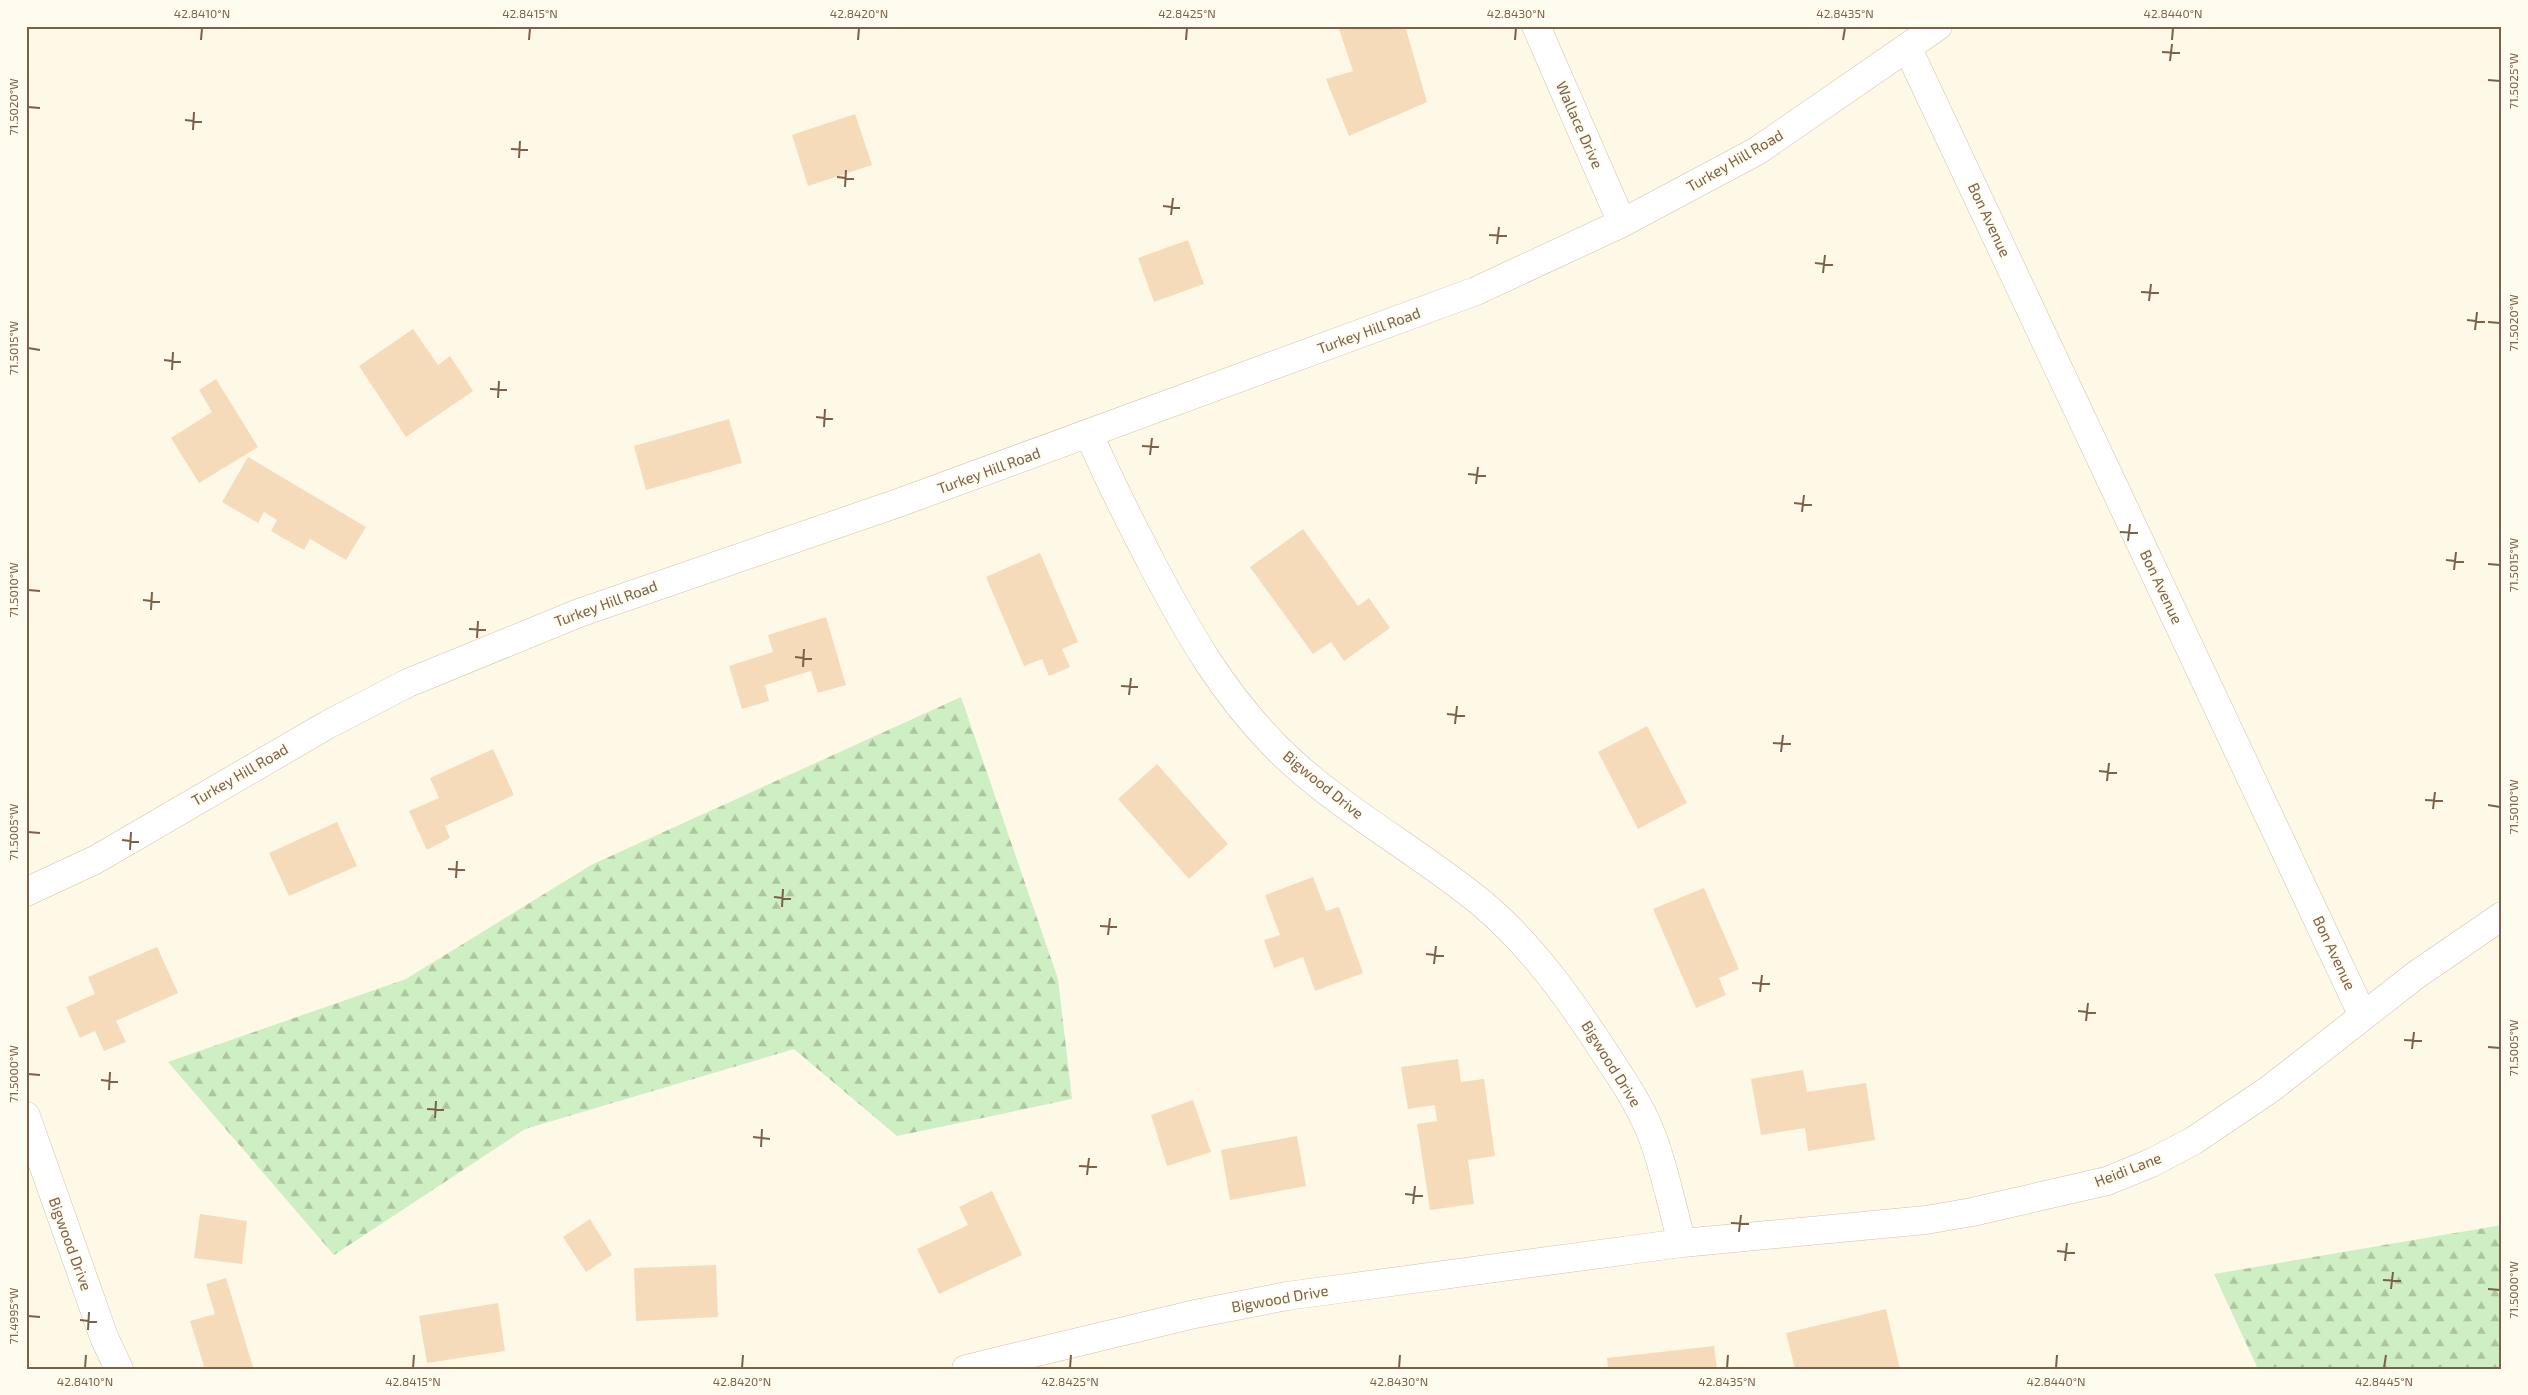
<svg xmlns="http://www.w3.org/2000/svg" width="2528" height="1395" font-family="'Exo 2',sans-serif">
	<defs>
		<pattern id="forest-firs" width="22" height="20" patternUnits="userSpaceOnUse" patternTransform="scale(1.25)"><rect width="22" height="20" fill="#ceeec3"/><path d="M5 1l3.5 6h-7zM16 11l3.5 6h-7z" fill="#acc4a0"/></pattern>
	</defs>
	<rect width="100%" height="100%" fill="#fef8e6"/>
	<path fill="url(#forest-firs)" d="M961,697l97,282 14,120 -175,37 -103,-87 -269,80 -191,126 -166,-193 238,-83 185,-114z
		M2502,1225v144h-244l-44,-95z"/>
	<path fill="#f6dbbb" d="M1338,26h67l22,76 -78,34 -23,-57 27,-8z
		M855,114l17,51 -64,21 -16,-51z
		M1188,240l16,44 -50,18 -16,-44z
		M413,329l25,36 12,-9 23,35 -67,46 -47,-71z
		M216,379l42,68 -59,36 -28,-45 41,-26 -13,-22z
		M729,419l13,44 -96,27 -12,-44z
		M248,457l118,70 -20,33 -36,-21 -6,11 -33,-19 6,-11 -13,-8 -6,11 -36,-21z
		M1303,529l55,77 11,-8 21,30 -46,33 -13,-19 -18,12 -63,-87z
		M1040,553l38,89 -16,7 8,18 -21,9 -7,-17 -18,7 -38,-89z
		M826,617l20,68 -28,8 -7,-22 -46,14 4,16 -27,8 -13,-43 44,-14 -5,-17z
		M1647,726l40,77 -49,26 -40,-77z
		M493,749l21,46 -69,31 5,12 -23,12 -18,-39 30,-13 -9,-20z
		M1157,764l71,80 -39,35 -71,-80z
		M337,822l20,44 -68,30 -20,-43z
		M1313,877l13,34 13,-4 24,66 -48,18 -12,-34 -29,11 -10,-28 16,-5 -15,-40z
		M1704,888l35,81 -20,9 7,17 -30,13 -43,-99z
		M157,947l21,46 -62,28 10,21 -22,9 -9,-20 -15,7 -14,-31 29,-13 -7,-17z
		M1458,1059l3,23 23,-3 11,77 -27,4 6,44 -44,6 -13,-86 20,-3 -2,-16 -27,4 -7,-42z
		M1803,1070l4,22 59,-9 9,57 -67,11 -3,-23 -44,7 -10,-56z
		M1193,1100l18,52 -44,14 -16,-51z
		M1297,1136l9,50 -76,14 -9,-50z
		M992,1191l30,64 -83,39 -22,-45 51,-24 -9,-18z
		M200,1214l47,7 -5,43 -48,-6z
		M590,1219l22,36 -26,17 -23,-35z
		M716,1265l2,52 -82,4 -2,-53z
		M226,1278l27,89 -6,2h-42l-15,-48 25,-7 -9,-30z
		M498,1303l7,48 -78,12 -8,-47z
		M1886,1309l14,60h-105l-9,-36z
		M1714,1346l3,23h-109l-1,-11z"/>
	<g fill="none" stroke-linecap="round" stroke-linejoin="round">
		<g stroke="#d1c1aa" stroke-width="29">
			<path id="minor" d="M1536,26l86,197
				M1908,49l455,967
				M1089,434c19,45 41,87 63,130 36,68 69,127 124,183 62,62 142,103 209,159 48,41 86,95 120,147 19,29 39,58 50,91 11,32 18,66 27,99
				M26,892l69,-32 232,-135 81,-42 171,-70 322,-111 575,-211 146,-68 135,-72 181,-125
				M26,1116l78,221 15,32
				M966,1369l229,-55 92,-18 395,-53 244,-23 46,-8 135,-31 44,-18 42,-22 77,-52 146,-114 86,-59"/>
		</g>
		<use href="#minor" stroke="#fff" stroke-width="28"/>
	</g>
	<path fill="none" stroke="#7a6148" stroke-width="2" d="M201,40l1,-12M529,40l1,-12M858,40l1,-12M1186,40l1,-12M1515,40l1,-12M1843,40l2,-12M2172,40l1,-12M2162,52l18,1M2170,61l2,-17M2488,80l12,1M28,107l12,1M185,120l17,2M193,130l1,-18M511,149l17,1M519,158l1,-17M837,177l17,2M845,187l1,-17M1163,206l17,2M1171,215l2,-17M1489,235l18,1M1497,244l2,-17M1815,263l18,2M1823,273l2,-18M2141,292l18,1M2149,301l2,-17M2467,320l18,2M2488,322l12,1M2475,330l2,-18M28,348l12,2M164,360l17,2M172,370l1,-18M490,389l17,1M498,398l1,-17M816,417l17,2M824,427l1,-18M1142,446l17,1M1150,455l2,-17M1468,474l18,2M1476,484l2,-17M1794,503l18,2M1802,512l2,-17M2120,532l18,1M2128,541l2,-17M2446,560l18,2M2488,564l12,1M2454,570l2,-18M28,590l12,1M143,600l17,2M151,610l1,-18M469,629l17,1M477,638l1,-17M795,657l17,2M803,667l1,-18M1121,686l17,1M1129,695l2,-17M1447,714l18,2M1455,724l2,-18M1773,743l18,1M1781,752l2,-17M2099,771l18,2M2107,781l2,-18M2425,800l18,1M2488,805l12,2M2433,809l2,-17M28,832l12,1M122,840l17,2M130,850l1,-18M448,869l17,1M456,878l1,-17M774,897l17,2M782,907l1,-18M1100,926l17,1M1108,935l2,-17M1426,954l18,2M1434,964l2,-18M1752,983l18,1M1760,992l2,-17M2078,1011l18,2M2086,1021l2,-18M2404,1040l18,1M2488,1047l12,1M2412,1049l2,-17M28,1074l12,1M101,1080l17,2M109,1090l1,-18M427,1109l17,1M435,1118l1,-17M753,1137l17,2M761,1147l1,-18M1079,1166l18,1M1087,1175l2,-17M1405,1194l18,2M1413,1204l2,-18M1731,1223l18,1M1739,1232l2,-17M2057,1251l18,2M2065,1261l2,-18M2383,1280l18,1M2391,1289l2,-17M2488,1289l12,1M28,1316l12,1M80,1320l17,2M88,1330l1,-18M85,1368l1,-13M413,1368l1,-13M742,1368l1,-13M1070,1368l1,-13M1399,1368l1,-13M1727,1368l1,-13M2056,1368l1,-13M2384,1368l2,-13"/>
	<g text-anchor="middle" stroke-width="4.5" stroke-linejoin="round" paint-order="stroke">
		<g font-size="15" fill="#7a6148" stroke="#fffbee">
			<text transform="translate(1579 125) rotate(66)" y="5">Wallace Drive</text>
			<text transform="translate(1735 161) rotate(-30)" y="5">Turkey Hill Road</text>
			<text transform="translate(1989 220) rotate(65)" y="5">Bon Avenue</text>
			<text transform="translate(1369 331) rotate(-20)" y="5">Turkey Hill Road</text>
			<text transform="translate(989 471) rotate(-20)" y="5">Turkey Hill Road</text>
			<text transform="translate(2161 587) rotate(65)" y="5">Bon Avenue</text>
			<text transform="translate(606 604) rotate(-20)" y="5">Turkey Hill Road</text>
			<text transform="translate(240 775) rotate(-30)" y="5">Turkey Hill Road</text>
			<text transform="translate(1323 785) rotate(39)" y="5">Bigwood Drive</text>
			<text transform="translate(2334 953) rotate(65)" y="5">Bon Avenue</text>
			<text transform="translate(1611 1064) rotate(58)" y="5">Bigwood Drive</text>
			<text transform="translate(2128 1170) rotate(-21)" y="5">Heidi Lane</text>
			<text transform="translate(70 1244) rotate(70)" y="5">Bigwood Drive</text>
			<text transform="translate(1280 1299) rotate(-10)" y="5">Bigwood Drive</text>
		</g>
	</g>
	<rect width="2528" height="1395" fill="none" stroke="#fffbee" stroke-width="55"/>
	<rect x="28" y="28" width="2472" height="1340" fill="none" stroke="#7a6148" stroke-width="2"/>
	<g font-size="12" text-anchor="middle" fill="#7a6148">
		<text x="202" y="18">42.8410°N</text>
		<text x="530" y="18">42.8415°N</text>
		<text x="859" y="18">42.8420°N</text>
		<text x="1187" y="18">42.8425°N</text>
		<text x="1516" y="18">42.8430°N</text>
		<text x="1845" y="18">42.8435°N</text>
		<text x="2173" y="18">42.8440°N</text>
		<text transform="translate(2514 81) rotate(-90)" y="4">71.5025°W</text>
		<text transform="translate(14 107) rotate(-90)" y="4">71.5020°W</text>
		<text transform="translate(2514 323) rotate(-90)" y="4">71.5020°W</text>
		<text transform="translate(14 348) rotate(-90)" y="4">71.5015°W</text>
		<text transform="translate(2514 565) rotate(-90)" y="4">71.5015°W</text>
		<text transform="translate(14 590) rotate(-90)" y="4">71.5010°W</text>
		<text transform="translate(2514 807) rotate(-90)" y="4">71.5010°W</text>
		<text transform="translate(14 832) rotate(-90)" y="4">71.5005°W</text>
		<text transform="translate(2514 1048) rotate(-90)" y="4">71.5005°W</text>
		<text transform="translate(14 1074) rotate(-90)" y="4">71.5000°W</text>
		<text transform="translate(2514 1290) rotate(-90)" y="4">71.5000°W</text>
		<text transform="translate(14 1316) rotate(-90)" y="4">71.4995°W</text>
		<text x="85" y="1386">42.8410°N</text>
		<text x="413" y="1386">42.8415°N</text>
		<text x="742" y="1386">42.8420°N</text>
		<text x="1070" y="1386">42.8425°N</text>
		<text x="1399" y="1386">42.8430°N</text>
		<text x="1727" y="1386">42.8435°N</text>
		<text x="2056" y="1386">42.8440°N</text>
		<text x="2384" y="1386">42.8445°N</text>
	</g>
</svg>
